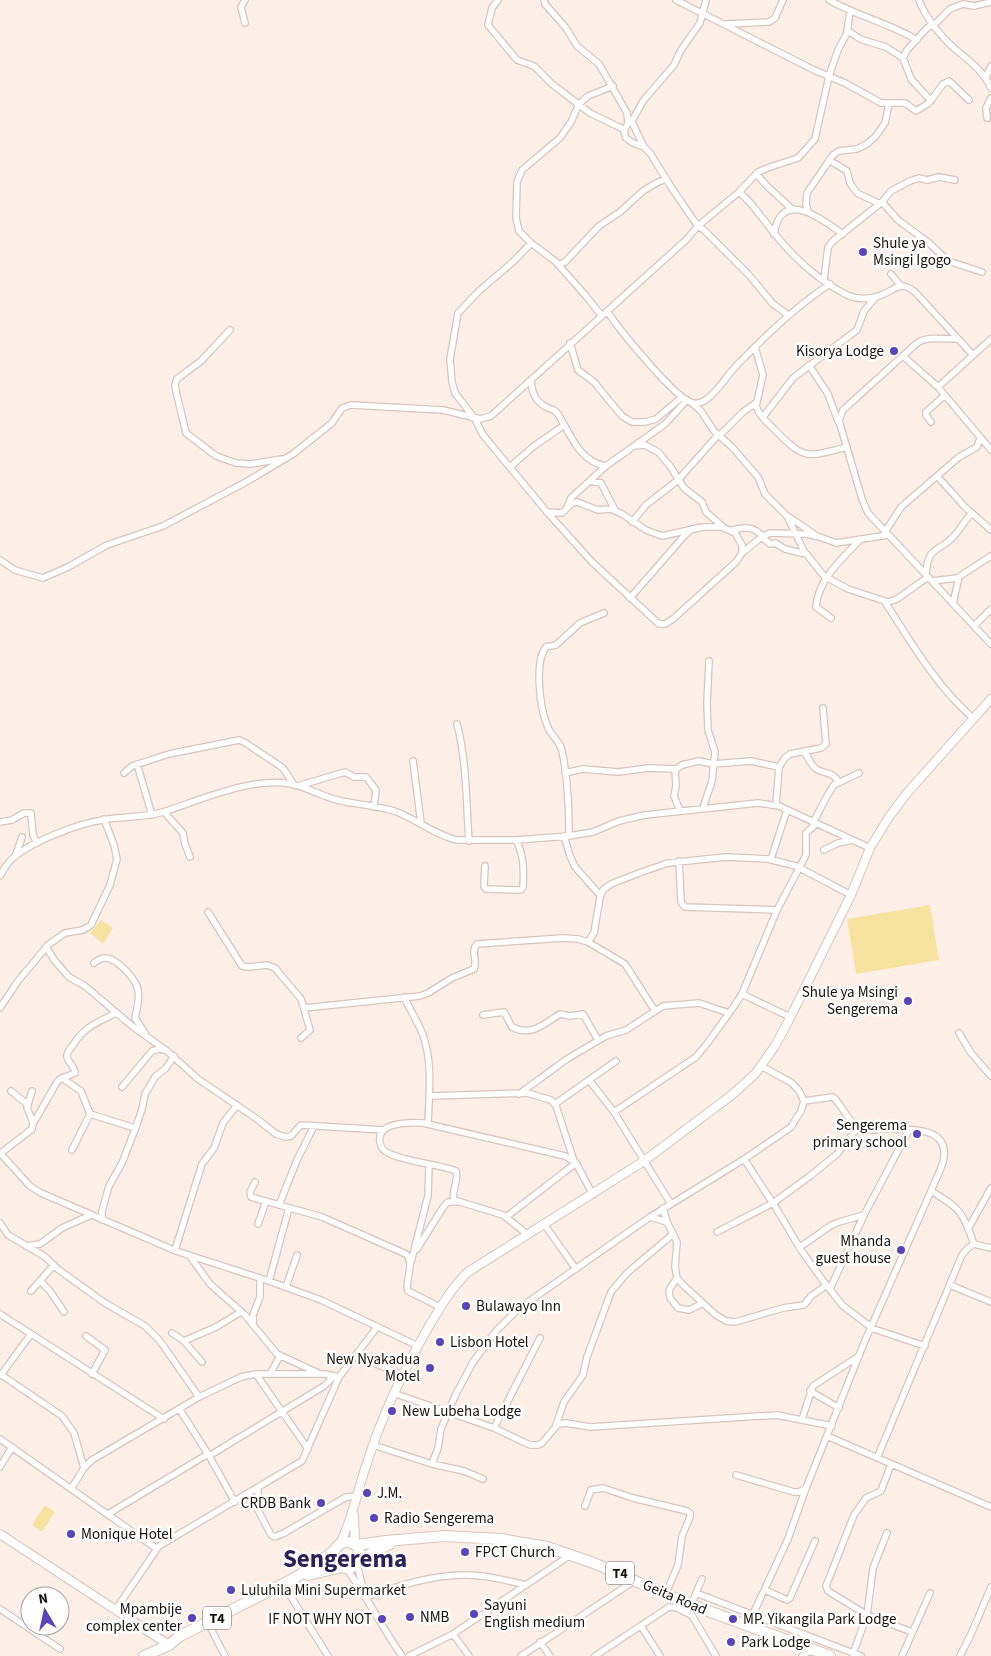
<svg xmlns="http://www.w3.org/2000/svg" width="991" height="1656" font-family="'Source Sans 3',sans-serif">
	<rect width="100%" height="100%" fill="#fdeee7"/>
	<path fill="#f6e39f" d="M930,905l9,55 -83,14 -9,-55z
		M101,920l12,8 -10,16 -13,-11z
		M45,1505l10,7 -13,20 -10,-7z"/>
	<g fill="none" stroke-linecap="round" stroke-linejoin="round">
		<g stroke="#d7c5bd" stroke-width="8">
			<path id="street" d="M498,0l-6,8 -4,17 29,35 17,6 18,18 38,29 35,17
				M676,0l138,70 31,13 36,20h24l11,8 13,-8 14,-19 6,-3 20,19
				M829,0c28,16 60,23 88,40
				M919,0c7,19 20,34 35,48 14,12 29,22 37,40
				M245,23l-4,-16 4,-7
				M726,24l43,-2 6,-4 8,-18
				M847,30l13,9 26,8 17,11 8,21 20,22
				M903,58l4,-8 20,-22 9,-5 14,-14 13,-5 11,2 17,-4
				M986,77l5,-11
				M987,118l-1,-10 5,-10
				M631,120l13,27
				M632,121l11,-20 31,-36 7,-15 19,-27 6,-23
				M829,160l18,11 3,12 7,10 23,11
				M756,174l12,13 24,22
				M739,192l19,-20 12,-5 28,-9 17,-19 14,-63 9,-26 9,-17 3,-22
				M882,202l16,18 31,23 19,18 34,11
				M808,212l-2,-8 1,-11 26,-38 6,-4 18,-2 10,-5 8,-7 10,-14 4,-19
				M774,234c7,-46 47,-16 69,0
				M531,243l-17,18 -35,30 -21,22 -8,46 2,23 3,11 20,26 8,16 64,77 45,50 67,62h6l8,-5 63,-57 6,-9v-8l-7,-12 -13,-6h-19l-41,9 -16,-6 -24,-16 -11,-5 -13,1 -21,-8 -5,1 -10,10 -15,-1
				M558,265l7,-3 34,-36 21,-14 23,-21 15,-9 8,-3
				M891,274l10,12
				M824,279l4,-32 5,-6 49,-39 9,-11 19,-10 9,-3 8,2 12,-3 16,3
				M607,311c11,17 69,89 86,92 5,1 10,-1 14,-4 12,-9 20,-24 31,-35 28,-29 58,-58 92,-80
				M601,315l-15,-19 -31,-35 -24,-18 -12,-12 -3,-13 1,-36 5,-12 38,-32 11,-16 8,-18 9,-8 25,-10
				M788,315l-15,-11 -24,-29 -45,-45 -6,-4 41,-34c14,11 24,28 35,41 20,25 45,48 73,62 14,6 28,4 41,-3 4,-2 9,-6 14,-6 5,0 9,3 13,6l58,63
				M230,330l-29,31 -24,18 -2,6 1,6 10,42 30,23 20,7 15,1 31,-5
				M958,339c-13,0 -30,-3 -41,4l-74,67 -4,11 23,78 6,14 123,131
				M570,343l8,27 16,12 28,34 10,6h13l11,-3 26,-22
				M755,347l8,28 -7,31c3,10 12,17 19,24 30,31 32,27 72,17
				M903,356l35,31 53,63
				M809,365l19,29 10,27
				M531,380c1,13 4,22 17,28 4,1 7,2 10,6 12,19 21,48 48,52
				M938,387l53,-48
				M692,403l9,8 13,20 18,16 26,30 7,17 22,22 17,35 20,25 24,13 40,13 9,-3 31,-22
				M763,417l30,-39 64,-48 7,-19 12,-14
				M931,422l-5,-7v-3l19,-17
				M719,436l24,-24 13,-9
				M634,446l11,-1 13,7 12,14 14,22 18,14 4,10 16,14
				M510,467l24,-21 29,-20
				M938,477l27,30 26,23
				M590,481l11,2 14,27
				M568,505l3,-7 35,-32 59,-42 22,-24
				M789,517l25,17
				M632,522l14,-17 32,-25 40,-45
				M732,530c13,-3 20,-4 31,6
				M885,532l16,-25 58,-50 18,-10 3,-9
				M762,537l8,7 5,-1 10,6 21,5
				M742,553l21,-17 7,-3 36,1 14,3 16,6 52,-8
				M0,560l15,10 28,8 25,-11 39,-22 56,-19 83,-44 47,-28 39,-31 10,-15 9,-3 92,5 37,9 11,-3 195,-176 12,-14 -3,-4 -22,-32 -23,-37 -6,-6 -11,-4 -7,-5 -2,-6 4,-9 -1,-10 -28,-49 -22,-18 -11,-18 -21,-24 -1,-4
				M926,574c1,-29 15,-22 29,-39 6,-7 10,-15 17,-22
				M932,581l25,-3 34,-22
				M630,598l55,-63 7,-6
				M885,602c26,40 51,84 88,116
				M953,603l6,-26
				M831,618l-15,-11c2,-28 26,-48 44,-67
				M974,626l17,-17
				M457,724c10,38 9,78 12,117
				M803,752c6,4 6,11 12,16 7,6 19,3 23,14
				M413,761l8,62
				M137,764l15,51
				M124,773l8,-7 37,-12 70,-14 5,2 39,26 11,17
				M565,773l18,-4 35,3 31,-4 26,1
				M298,786l47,-14 9,5h12l10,13 -2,17
				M776,805l3,-38 6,-9 5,-4 31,-6 5,-4 -3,-36
				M703,808l9,-27 3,-29 -7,-22 -1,-27 2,-42
				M680,811l-6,-15 2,-10 -1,-16 7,-5 17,-4 14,3 38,-3 28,6
				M164,812l19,21 2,11 5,13
				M0,822l12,-2 12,-7h7l2,22 4,8
				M813,823l14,-27 7,-11 25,-12
				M564,836l6,20 5,11 25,28
				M569,836c0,-29 -1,-57 -7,-85 -2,-11 -12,-15 -15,-26 -7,-17 -13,-63 -1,-78l10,-2 24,-22 24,-10
				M824,850l14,-7 14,-3
				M15,857l7,-20
				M771,859l16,-49
				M679,861l2,41 4,5 92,3
				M485,866l-1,20 2,3 35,1 2,-3c1,-16 1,-32 -7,-47
				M0,876c3,-5 6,-11 10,-15 17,-18 69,-38 93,-41 20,-4 40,-2 60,-8 35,-11 90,-36 128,-28 16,3 30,12 46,16 20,5 41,5 60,12 18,7 44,26 61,28h58l53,-4 24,-4 26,-11 26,-6 113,-12 21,3 91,42
				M208,912l34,54 6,1 19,-2 8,3 26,31 9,31 -9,8
				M588,942l6,-9 6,-36 3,-7 8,-6 28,-11 29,-10 58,-6 42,2 28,7 55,29
				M46,947l9,14 14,16 16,9 47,40 35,25 31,28 59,40 19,15 10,3 5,-1 10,-11 83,5
				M94,963c3,-2 6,-5 11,-5 12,0 31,21 33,32 2,11 -1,18 -3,28l10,15
				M742,994l48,23
				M404,997c6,13 14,25 19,38 10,28 6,60 5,89
				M0,1008l18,-27 30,-36 17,-12 18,-3 8,-5 19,-40 7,-26 -3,-14 -10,-26
				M304,1008l116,-12 8,-3 24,-15 22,-9c4,-8 -4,-18 3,-25l86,-6 15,1 10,3 37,22 30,47
				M483,1015l21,-3 8,15c19,10 32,-3 48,-13l10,2 13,-2 15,26
				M959,1033l12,20 20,23
				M62,1078l19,13 9,23
				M589,1080l25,32 57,92
				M122,1087l30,-36 8,-2 5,1
				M11,1091l16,13
				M519,1094l48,-35 39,-23 20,-6 37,-24 36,-3 30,10
				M429,1096l98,-3 24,7 5,6 18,55
				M555,1104l61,-43
				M614,1112l82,-55 10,-12 29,-40 7,-11 35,-84 29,-55v-22l10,-9
				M33,1124l24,-42 3,-3 15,-6c0,-7 -8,-11 -8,-17 0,-4 4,-8 6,-11 12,-19 24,-22 43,-32
				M72,1150l18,-36 45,14
				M0,1153l30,33 11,7 135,58 90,29 55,20 97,46
				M1,1153l31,-24 1,-7 -6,-14 5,-17
				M744,1159l32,49 25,42 23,32 19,24 28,21
				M255,1182l-5,10 1,5 71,20 84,37c10,11 -2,26 2,37l32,16
				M931,1191c30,18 31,20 43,53
				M279,1205l18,-45 17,-34
				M663,1208l4,14 10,20 -2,25 2,11 6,7 33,30 10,6 9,1 48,-14 21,-3 7,-9 16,-11
				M506,1217l70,-54
				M650,1217l17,5
				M102,1220v-9l7,-25 13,-23 14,-36 6,-18 3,-15 10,-17 11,-9 8,-12
				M0,1223l8,12 36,21 15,14 46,33 40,23 15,15 39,56
				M258,1224l8,-23
				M544,1224l32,45
				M968,1229l23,-41
				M717,1232l56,-29 37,-27 27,-22 21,-27
				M527,1234l-24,-19 -49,-15c-3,-9 5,-19 2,-29 -15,-7 -71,-11 -75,-25 -9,-24 28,-24 42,-23l142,33 11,7 17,32
				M26,1246l14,-2 22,-16 29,-13
				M800,1247l30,-21 9,-4 25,-7
				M417,1249l27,-43 4,-4h9
				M175,1250l27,-86 12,-16 9,-25 14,-18
				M189,1255l21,29 35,31 32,39 41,19
				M411,1262l17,-66 1,-32
				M677,1278l-8,12 1,8 8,10 11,2 14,-7
				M40,1281l10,10 14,21
				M269,1281l20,-73
				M950,1285l41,17
				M286,1287l11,-32
				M830,1289l34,-74 45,-85
				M31,1291l23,-26
				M0,1314l164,105
				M253,1324v-9l7,-18v-19
				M871,1328l54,18
				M172,1333l12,8 32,-14 25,-15
				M86,1336l19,14 -13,24
				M184,1341l18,21
				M356,1355l21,-28
				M0,1374l62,42 12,17 10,35
				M256,1374l52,75
				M270,1374l10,-18
				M1,1375l30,-41
				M810,1391l29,17
				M393,1393l101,35 36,17h8l4,-2 16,-19 8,-1 24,4 187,-12 55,11
				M180,1410l28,44 27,48
				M802,1419l11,-33 46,-30
				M556,1425l8,-23 19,-27 4,-18 24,-65 16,-19 46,-39
				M494,1428l46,-90
				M827,1436l164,71
				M0,1439l157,110
				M373,1445l59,19 32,7 19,8
				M209,1456l115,-70 10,-10
				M877,1458l85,-203 6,-7 6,-4 17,4
				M432,1464l6,-16 3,-19 14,-33 18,-34 23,-31 22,-22 132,-92 96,-59 45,-31 10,-16 3,-10 -5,-10 -7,-8 -31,-17
				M891,1464l-10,27 -15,7 -12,17 -28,71 2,5 39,24 45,17
				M0,1467l12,-20
				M736,1475l58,17h5l7,-4
				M258,1488v22l13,25 4,2 9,-4 62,-36 11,-1
				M71,1489l13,-21 8,-8 107,-63 42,-20 15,-3h69l14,3
				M585,1506l6,-16 12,-2 30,10 54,13 3,2v4l-8,19 -4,29 -12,28
				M108,1514l100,-60
				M357,1564l6,25
				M346,1568c21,28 36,60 56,88
				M283,1584l45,72
				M765,1590l22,10 3,-2 25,-57
				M696,1593l165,63
				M366,1597c32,-11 68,-23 102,-22 20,0 40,6 58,10
				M684,1602l32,54
				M691,1605l11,-26
				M0,1609l60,40
				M116,1609l43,-63 143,-85 37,-84 17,-22 46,20
				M753,1614l35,-75 18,-51 58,-145 67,-152c4,-10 9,-19 12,-29 9,-37 -36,-33 -58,-33 -9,1 -19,2 -27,-2 -9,-4 -16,-22 -25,-30l-29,4
				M208,1623l17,33
				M641,1626l19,30
				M453,1634l16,22
				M540,1642l10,14
				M853,1654l14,-39 6,-47 14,-35
				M409,1656l44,-22 119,-80
				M521,1656l113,-75
				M595,1656l74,-49 8,1 14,7
				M802,1656l11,-7
				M902,1656l28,-63
				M960,1656l12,-24 19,-45"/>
		</g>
		<g stroke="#d7c5bd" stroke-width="10">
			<path id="secondary" d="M354,1515l1,29
				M0,1534l169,111
				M340,1544c13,-27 18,-56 28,-84 15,-47 35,-89 60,-132 12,-20 23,-40 40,-56l176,-111 89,-67 22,-20 20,-28 14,-26 62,-125 19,-47 19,-31 18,-24 84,-94"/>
		</g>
		<g stroke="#d7c5bd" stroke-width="12">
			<path id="highway" d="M334 1555a13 13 0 1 1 26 0a13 13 0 1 1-26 0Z
				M356,1545l30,-4 58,-5 57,3 46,8 44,15 93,40 146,54
				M359,1561l16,-10 15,-7
				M308,1575l34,-8
				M144,1656l25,-11 11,-9 111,-56 24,-14 20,-16"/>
		</g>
		<use href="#street" stroke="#fff" stroke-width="5.5"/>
		<use href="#secondary" stroke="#fff" stroke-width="8"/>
		<use href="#highway" stroke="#fff" stroke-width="10"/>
	</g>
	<g fill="#5843bb" stroke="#fff" stroke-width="2">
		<circle cx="863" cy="252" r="5"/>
		<circle cx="894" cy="351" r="5"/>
		<circle cx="908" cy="1001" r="5"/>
		<circle cx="917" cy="1134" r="5"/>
		<circle cx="901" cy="1250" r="5"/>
		<circle cx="466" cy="1306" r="5"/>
		<circle cx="440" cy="1342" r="5"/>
		<circle cx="430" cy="1368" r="5"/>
		<circle cx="392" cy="1411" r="5"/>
		<circle cx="367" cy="1493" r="5"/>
		<circle cx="321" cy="1503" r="5"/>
		<circle cx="374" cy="1518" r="5"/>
		<circle cx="71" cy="1534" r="5"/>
		<circle cx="465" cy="1552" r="5"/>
		<circle cx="231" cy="1590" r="5"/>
		<circle cx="474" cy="1614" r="5"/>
		<circle cx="410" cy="1617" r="5"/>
		<circle cx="192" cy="1618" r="5"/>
		<circle cx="382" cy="1619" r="5"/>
		<circle cx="733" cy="1619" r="5"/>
		<circle cx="731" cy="1642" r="5"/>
	</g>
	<g text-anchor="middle" stroke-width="5" stroke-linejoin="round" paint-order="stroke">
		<g fill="#fff" stroke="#5d5957" stroke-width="1">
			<rect x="606" y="1561.5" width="28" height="23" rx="4"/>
			<rect x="203" y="1606.5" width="28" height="23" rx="4"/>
		</g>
		<g font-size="14" font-weight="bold" fill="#18120f">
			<text x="620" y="1578">T4</text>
			<text x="217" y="1623">T4</text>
		</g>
		<g font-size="15" fill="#18120f" stroke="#fff" text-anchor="start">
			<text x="873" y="248">Shule ya<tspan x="873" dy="17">Msingi Igogo</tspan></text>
			<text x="884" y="356" text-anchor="end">Kisorya Lodge</text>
			<text x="898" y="997" text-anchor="end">Shule ya Msingi<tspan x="898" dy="17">Sengerema</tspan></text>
			<text x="907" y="1130" text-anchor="end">Sengerema<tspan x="907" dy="17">primary school</tspan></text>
			<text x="891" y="1246" text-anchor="end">Mhanda<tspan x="891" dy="17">guest house</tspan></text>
			<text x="476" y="1311">Bulawayo Inn</text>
			<text x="450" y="1347">Lisbon Hotel</text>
			<text x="420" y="1364" text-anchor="end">New Nyakadua<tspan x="420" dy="17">Motel</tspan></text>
			<text x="402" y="1416">New Lubeha Lodge</text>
			<text x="377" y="1498">J.M.</text>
			<text x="311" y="1508" text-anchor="end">CRDB Bank</text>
			<text x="384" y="1523">Radio Sengerema</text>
			<text x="81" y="1539">Monique Hotel</text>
			<text x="475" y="1557">FPCT Church</text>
			<text x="241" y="1595">Luluhila Mini Supermarket</text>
			<text x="484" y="1610">Sayuni<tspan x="484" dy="17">English medium</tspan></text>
			<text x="182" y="1614" text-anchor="end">Mpambije<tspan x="182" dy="17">complex center</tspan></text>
			<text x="420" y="1622">NMB</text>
			<text x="372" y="1624" text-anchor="end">IF NOT WHY NOT</text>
			<text x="743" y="1624">MP. Yikangila Park Lodge</text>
			<text x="741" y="1647">Park Lodge</text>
		</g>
		<g font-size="15" fill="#18120f" stroke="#fff">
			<text transform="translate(675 1597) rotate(23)" y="5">Geita Road</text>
		</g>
		<g font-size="25" font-weight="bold" fill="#2a215b" stroke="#fff">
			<text x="345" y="1567">Sengerema</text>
		</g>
	</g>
	<g transform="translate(45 1611) rotate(351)"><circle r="24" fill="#ffffff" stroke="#a3a09f"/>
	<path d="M0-4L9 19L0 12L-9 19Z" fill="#5843bb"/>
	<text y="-8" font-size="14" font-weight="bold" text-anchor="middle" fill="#18120f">N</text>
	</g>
</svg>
